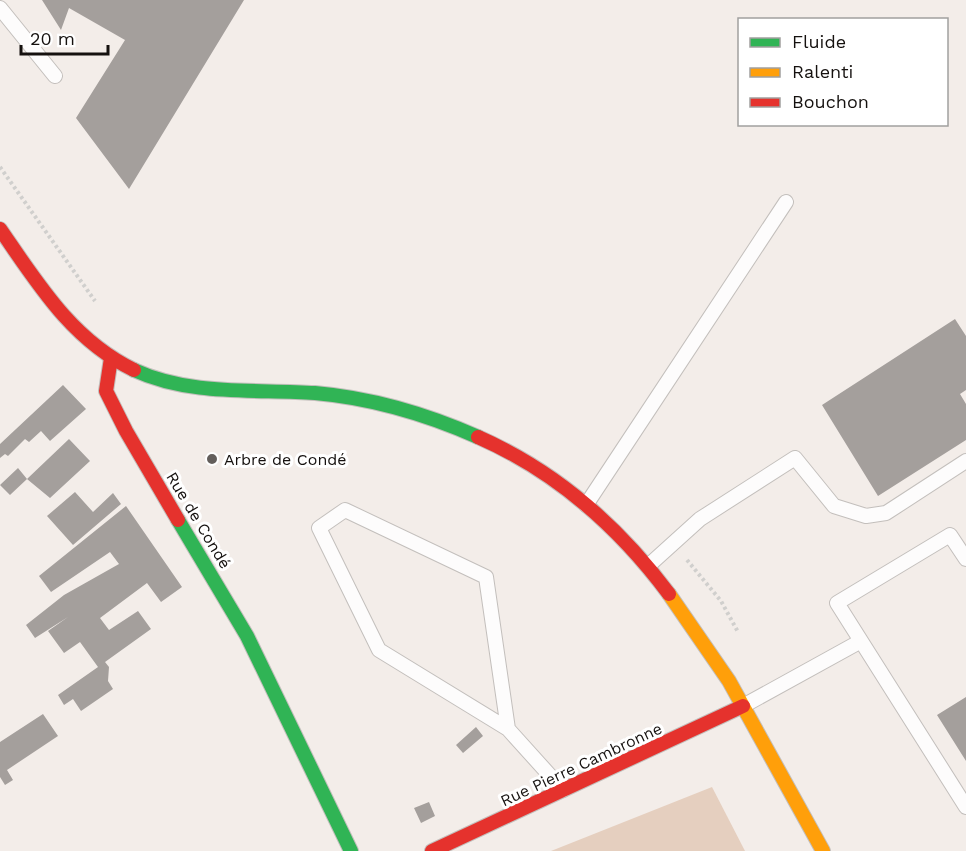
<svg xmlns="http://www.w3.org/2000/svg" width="966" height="851" font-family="'Work Sans',sans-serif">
	<rect width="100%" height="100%" fill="#f3ede9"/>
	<path fill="#e5cfbf" d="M712,787l33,64h-194z"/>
	<path fill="#a49f9c" d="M42,0h202l-115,189 -53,-71 49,-78 -56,-32 -8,22z
		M955,319l11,17v54l-6,4 6,10v36l-88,56 -56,-91z
		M63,385l23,24 -36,32 -9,-10 -12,11 -4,-3 -17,17 -3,-2 -5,4v-14z
		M69,439l21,22 -40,37 -23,-19z
		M18,468l9,11 -17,16 -10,-10z
		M75,492l18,20 20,-19 8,11 -48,41 -26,-29z
		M126,506l56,81 -21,15 -14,-19 -47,35 9,12 29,-19 13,18 -46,33 4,5 -1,14 5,8 -32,22 -8,-12 -9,6 -6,-10 40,-28 -18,-25 -16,11 -16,-22 20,-14 -33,21 -9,-13 38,-30 55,-31 -9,-12 -59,40 -12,-16z
		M966,697v64l-29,-46z
		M43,714l15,22 -51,34 6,10 -8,5 -5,-8v-35z
		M476,727l7,9 -20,17 -7,-8z
		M429,802l6,14 -14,7 -7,-15z"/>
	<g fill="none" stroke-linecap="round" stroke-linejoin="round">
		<g stroke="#c3bfbc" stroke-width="16">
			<path id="lane" d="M0,8l55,68
				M586,505l200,-303
				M966,559l-16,-24 -113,68 129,204
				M648,566l52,-47 95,-61 39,48 32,10 20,-3 80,-52
				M743,706l118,-65
				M508,729l-129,-79 -60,-122 26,-18 141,67 22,152 55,61"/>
		</g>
		<g stroke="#c3bfbc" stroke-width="16">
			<path id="fast" d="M134,370c56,26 120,19 181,23 57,5 111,21 163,44
				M178,520l69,116 104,215"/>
		</g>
		<g stroke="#c3bfbc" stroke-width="16">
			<path id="slow" d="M669,594l60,87 94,170"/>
		</g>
		<g stroke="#c3bfbc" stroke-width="16">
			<path id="jam" d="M0,229c38,55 72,111 134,141
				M111,358l-5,33 20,40 52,89
				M478,437c77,34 141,90 191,157
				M432,851l311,-145"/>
		</g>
		<path stroke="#d0cfcd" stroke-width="4" stroke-dasharray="3 3" stroke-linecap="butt" d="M0,167l95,134
			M687,560l34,41 17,31"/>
		<use href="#lane" stroke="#fdfcfc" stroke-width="14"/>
		<use href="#fast" stroke="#30b455" stroke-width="14"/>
		<use href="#slow" stroke="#ff9f0a" stroke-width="14"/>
		<use href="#jam" stroke="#e5322d" stroke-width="14"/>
	</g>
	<circle fill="#635e5b" stroke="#fff" stroke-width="2" cx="212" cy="459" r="6"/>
	<g text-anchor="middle" stroke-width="6" stroke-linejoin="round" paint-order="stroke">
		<g font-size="16" fill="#15110f" stroke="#fff" text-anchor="start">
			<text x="224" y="465">Arbre de Condé</text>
		</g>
		<g font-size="16" fill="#15110f" stroke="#fff">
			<text transform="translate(199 520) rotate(59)" y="6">Rue de Condé</text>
			<text transform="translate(581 764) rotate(-25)" y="6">Rue Pierre Cambronne</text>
		</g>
	</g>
	<rect x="738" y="18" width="210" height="108" fill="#ffffff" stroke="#a1a09f" stroke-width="1.5"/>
	<rect x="750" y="38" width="30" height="9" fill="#30b455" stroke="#a1a09f" stroke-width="1.5"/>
	<text x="792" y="48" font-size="18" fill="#15110f">Fluide</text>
	<rect x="750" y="68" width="30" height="9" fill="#ff9f0a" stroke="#a1a09f" stroke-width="1.5"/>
	<text x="792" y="78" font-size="18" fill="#15110f">Ralenti</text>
	<rect x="750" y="98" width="30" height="9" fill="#e5322d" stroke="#a1a09f" stroke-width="1.5"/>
	<text x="792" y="108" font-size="18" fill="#15110f">Bouchon</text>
	<path d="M21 45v9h87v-9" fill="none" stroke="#15110f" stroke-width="3"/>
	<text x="30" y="45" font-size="18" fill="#15110f" stroke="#ffffff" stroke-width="4.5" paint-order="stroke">20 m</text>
</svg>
